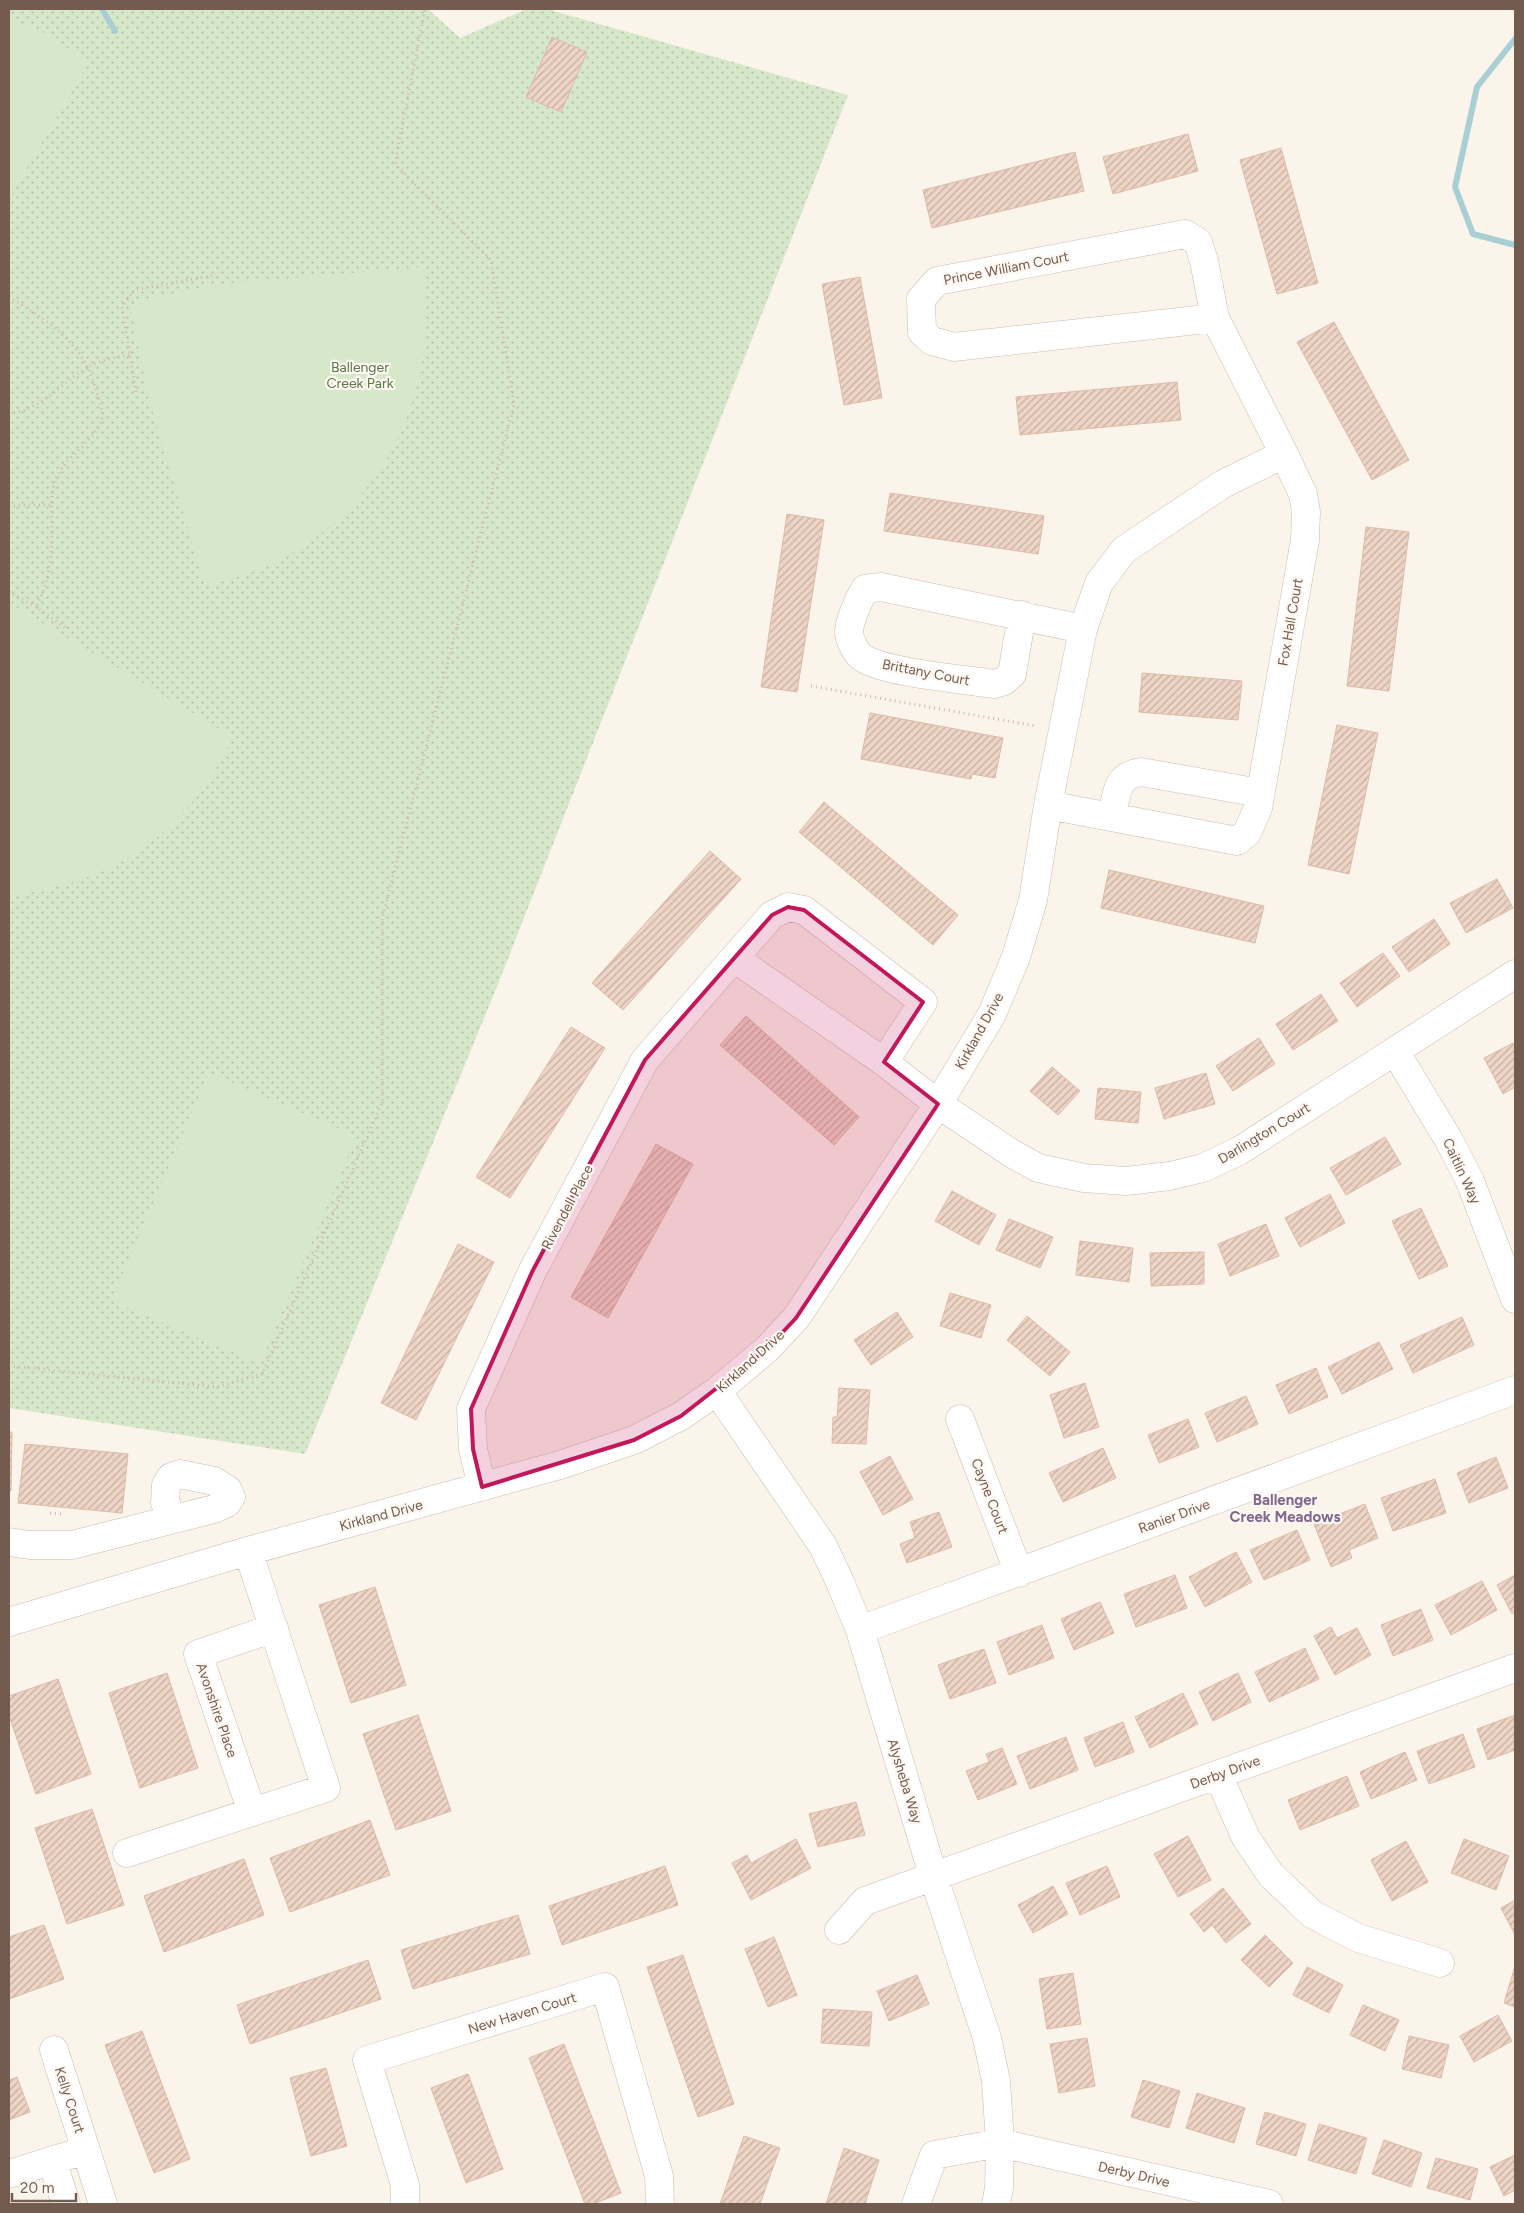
<svg xmlns="http://www.w3.org/2000/svg" width="1524" height="2213" font-family="Figtree,sans-serif">
	<defs>
		<pattern id="park-dots" width="8" height="8" patternUnits="userSpaceOnUse" patternTransform="scale(1.25)"><rect width="8" height="8" fill="#d7e8ca"/><path d="M2 2h.1M6 6h.1" fill="none" stroke="#b3bfa6" stroke-width="1.8" stroke-linecap="round"/></pattern>
		<pattern id="building-hatch" width="6" height="6" patternUnits="userSpaceOnUse" patternTransform="scale(1.25)"><rect width="6" height="6" fill="#edd4c5"/><path d="M-1 1l2-2M0 6l6-6M5 7l2-2" fill="none" stroke="#c5afa2"/></pattern>
	</defs>
	<rect width="100%" height="100%" fill="#fbf4eb"/>
	<path fill="url(#park-dots)" d="M9,9h419l32,29 67,-29h20l301,86 -352,894 -191,465 -296,-46z"/>
	<path fill="#d7e8ca" d="M9,19l35,14 45,29 -80,137z
		M423,267c17,121 -35,238 -147,295 -22,11 -47,18 -71,24l-57,-190 -17,-88 4,-7 85,-17z
		M9,603l224,134c-44,95 -120,148 -224,158z
		M209,1073l148,63 -97,228 -149,-63z"/>
	<g fill="none" stroke-linecap="round" stroke-linejoin="round">
		<path stroke="#a8cfd4" stroke-width="6" d="M102,9l13,22
			M1515,39l-38,48 -22,100 18,47 42,11"/>
	</g>
	<path fill="url(#building-hatch)" stroke="#debaa7" d="M552,37l35,15 -26,60 -35,-15z
		M1188,134l10,37 -85,23 -10,-37z
		M1281,148l37,135 -41,11 -37,-134z
		M1075,152l9,39 -152,37 -9,-38z
		M860,277l22,121 -38,7 -22,-121z
		M1334,322l75,138 -37,20 -75,-138z
		M1177,382l4,38 -161,15 -4,-38z
		M890,493l154,23 -6,38 -154,-23z
		M787,514l37,6 -27,172 -36,-5z
		M1366,527l43,5 -20,159 -42,-5z
		M1142,673l100,8 -4,39 -99,-8z
		M870,713l133,25 -8,40 -23,-4 -1,5 -110,-20z
		M1337,725l41,8 -29,141 -41,-9z
		M824,802l134,113 -25,30 -134,-113z
		M710,851l31,28 -118,131 -31,-27z
		M1109,870l155,36 -9,37 -154,-35z
		M1497,879l16,29 -47,25 -16,-30z
		M1434,919l16,25 -41,28 -17,-25z
		M1383,953l17,23 -43,31 -17,-24z
		M1321,994l17,27 -45,29 -17,-26z
		M746,1016l113,101 -25,28 -114,-100z
		M571,1027l34,21 -95,150 -34,-21z
		M1259,1038l16,26 -42,27 -17,-25z
		M1513,1043l2,4v40l-12,7 -19,-36z
		M1052,1067l28,24 -22,24 -28,-24z
		M1206,1073l9,31 -51,15 -9,-31z
		M1098,1088l43,4 -3,31 -43,-4z
		M1385,1137l16,27 -55,31 -16,-27z
		M656,1144l37,20 -85,154 -37,-21z
		M952,1191l44,24 -17,30 -44,-24z
		M1330,1194l15,29 -45,24 -15,-29z
		M1421,1208l27,58 -29,13 -27,-58z
		M1009,1219l44,18 -13,31 -44,-18z
		M1266,1224l13,32 -49,20 -12,-32z
		M1080,1241l53,7 -4,34 -53,-7z
		M458,1244l36,18 -78,158 -35,-17z
		M1204,1252v32l-53,2 -1,-33z
		M950,1293l41,12 -10,33 -41,-12z
		M897,1312l16,25 -42,28 -17,-25z
		M1027,1316l43,36 -20,24 -43,-36z
		M1462,1317l12,28 -61,28 -13,-28z
		M1379,1342l14,27 -51,25 -14,-27z
		M1316,1368l12,29 -39,17 -13,-29z
		M1085,1383l14,44 -35,11 -14,-43z
		M839,1388l31,2 -4,54 -34,-1 1,-26h4z
		M1246,1396l12,28 -41,18 -12,-29z
		M1188,1419l11,28 -40,16 -11,-28z
		M9,1432h3l-1,59h-2z
		M25,1444l103,10 -6,59 -104,-10z
		M1103,1448l13,30 -53,24 -14,-29z
		M890,1456l23,43 -30,16 -23,-43z
		M1496,1457l12,31 -39,15 -12,-30z
		M1435,1479l11,34 -53,18 -12,-33z
		M1365,1504l13,34 -29,12 3,8 -21,9 -17,-43z
		M939,1512l13,35 -45,16 -7,-19 15,-6 -5,-16z
		M1297,1530l13,30 -46,20 -14,-30z
		M1236,1552l16,30 -47,25 -16,-30z
		M1175,1575l12,33 -51,19 -12,-33z
		M1515,1575v37l-3,2 -15,-29z
		M1482,1581l15,29 -46,25 -16,-30z
		M375,1587l31,98 -55,18 -32,-98z
		M1100,1602l14,31 -40,17 -13,-31z
		M1421,1609l12,31 -40,16 -12,-31z
		M1042,1625l12,33 -45,17 -12,-33z
		M1331,1627l6,11 20,-10 14,27 -36,20 -21,-39z
		M1305,1648l14,31 -50,23 -14,-30z
		M984,1649l12,34 -46,16 -12,-34z
		M167,1673l31,95 -58,20 -31,-95z
		M1238,1673l13,29 -38,19 -14,-29z
		M58,1679l33,95 -55,20 -27,-78v-20z
		M1183,1693l15,31 -48,24 -15,-31z
		M418,1715l33,96 -55,19 -33,-96z
		M1515,1715v35l-27,10 -11,-31z
		M1123,1722l11,30 -39,15 -11,-29z
		M1463,1734l12,33 -46,17 -12,-33z
		M1066,1737l12,33 -48,19 -13,-33z
		M1002,1748l15,36 -39,16 -12,-29 23,-9 -3,-8z
		M1405,1752l12,28 -46,19 -11,-27z
		M1347,1776l12,30 -59,24 -12,-30z
		M856,1802l9,33 -47,12 -9,-33z
		M92,1809l32,96 -57,19 -32,-96z
		M370,1820l20,55 -100,37 -20,-54z
		M1188,1836l23,44 -33,17 -24,-43z
		M796,1839l15,29 -60,32 -19,-37 15,-8 4,8z
		M1464,1839l45,17 -13,34 -45,-17z
		M1406,1841l22,41 -36,19 -21,-41z
		M244,1859l20,56 -100,37 -20,-56z
		M665,1866l13,39 -116,40 -13,-39z
		M1107,1866l13,31 -40,18 -14,-32z
		M1053,1886l15,28 -35,19 -15,-28z
		M1223,1888l28,36 -25,19 -14,-18 -8,7 -14,-18z
		M1515,1900v35l-14,-27z
		M518,1915l12,39 -117,35 -12,-39z
		M44,1925l20,54 -55,20v-62z
		M1265,1935l28,28 -24,24 -28,-27z
		M774,1937l23,58 -29,12 -23,-58z
		M683,1955l51,149 -36,13 -51,-150z
		M368,1960l13,39 -131,45 -13,-39z
		M1515,1966v41l-11,-4z
		M1307,1967l36,18 -14,28 -36,-18z
		M1073,1973l8,51 -34,5 -8,-50z
		M917,1975l12,29 -40,17 -12,-30z
		M1363,2005l36,15 -14,31 -35,-16z
		M823,2009l49,3 -3,34 -48,-3z
		M1498,2015l14,26 -38,21 -14,-26z
		M142,2031l48,128 -36,14 -49,-128z
		M1409,2036l40,9 -8,33 -39,-9z
		M1087,2038l8,48 -36,7 -9,-49z
		M564,2044l57,149 -28,11h-8l-56,-146z
		M326,2068l21,78 -36,10 -21,-78z
		M468,2074l35,95 -37,14 -35,-95z
		M17,2077l13,35 -21,8v-40z
		M1143,2080l37,11 -11,37 -38,-11z
		M1197,2093l48,15 -11,35 -48,-15z
		M1265,2112l41,12 -10,32 -40,-12z
		M1319,2124l48,14 -11,36 -48,-14z
		M744,2136l36,12 -20,56h-40z
		M1384,2140l38,13 -11,34 -39,-13z
		M844,2148l35,12 -14,44h-39z
		M1515,2155v35l-11,6 -14,-29z
		M1436,2158l42,11 -8,31 -43,-12z"/>
	<g fill="none" stroke-linecap="round" stroke-linejoin="round">
		<g stroke="#ccbcb1" stroke-width="29">
			<path id="minor" d="M1185,234l13,8 6,19 11,57 -261,29 -22,-6 -10,-9 -1,-33 16,-18z
				M1022,615l-10,59 -8,7 -10,3c-31,-5 -108,-11 -131,-26 -7,-4 -14,-19 -14,-27 1,-12 10,-32 16,-42l16,-2 202,42
				M1048,805l189,36 10,-8 11,-25 47,-268 1,-28 -3,-18 -19,-40 -69,-136
				M1112,816c5,-22 3,-40 29,-44l119,21
				M1395,1051l55,91 20,39 45,118
				M884,1062l39,-60 -119,-92 -16,-3 -16,8 -38,43 150,104 54,42 73,49 27,15 46,10 42,3 44,-5 33,-8 36,-17 276,-177
				M717,1391l106,155 17,36 20,48 73,245 54,163 9,43 4,62 -1,45 -3,16
				M960,1419l59,154
				M482,1487l-9,-38 -2,-40 61,-137 113,-212 89,-102
				M9,1542l21,3h42l142,-36 13,-6 4,-6 -3,-7 -14,-9 -34,-7 -9,3 -5,8 -1,18 8,15
				M9,1622l239,-71 312,-86 74,-25 47,-24 36,-25 50,-42 29,-31 142,-214 54,-90 24,-57 17,-57 15,-95 35,-176 16,-46 25,-33 99,-66 61,-30
				M860,1630l655,-240
				M1218,1775l28,63 25,37 41,39 46,24 82,25
				M252,1812l-54,-158 76,-26
				M127,1853l199,-65 -78,-237
				M839,1930l26,-29 650,-233
				M54,2050l49,154
				M52,2160l14,44
				M9,2174l77,-24
				M405,2204v-19l-38,-125 238,-73 54,189 1,28
				M916,2204l18,-49 66,-12 269,61"/>
		</g>
		<path stroke="#d3b7a8" stroke-width="3" stroke-dasharray="1 4" stroke-linecap="butt" d="M9,297c29,18 61,37 78,69 7,14 11,32 16,48 -5,28 -40,41 -48,68 -5,15 -3,31 -3,47 0,28 -3,53 -16,78
			M136,392l-14,-85 12,-17 82,-15
			M9,412c25,5 61,-37 83,-47 12,-6 25,-8 38,-10
			M9,507l11,-2h32
			M9,592l27,15 31,22
			M811,686l225,40
			M9,1366l208,21 45,-13 120,-271v-184l132,-515 -23,-144 -96,-96 30,-155
			M50,1513l13,1"/>
		<use href="#minor" stroke="#fff" stroke-width="28"/>
	</g>
	<path fill="#c2185b" fill-opacity="0.2" stroke="#c2185b" stroke-width="4" stroke-linejoin="round" d="M788,907l16,3 119,92 -39,60 54,42 -142,214 -29,31 -86,67 -47,24 -152,47 -9,-38 -2,-40 61,-137 113,-212 127,-145z"/>
	<g text-anchor="middle" stroke-width="4.5" stroke-linejoin="round" paint-order="stroke">
		<g font-size="14" fill="#745b50" stroke="#fdf8f1">
			<text transform="translate(1006 268) rotate(-11)" y="5">Prince William Court</text>
			<text transform="translate(1290 622) rotate(-80)" y="5">Fox Hall Court</text>
			<text transform="translate(926 672) rotate(11)" y="5">Brittany Court</text>
			<text transform="translate(979 1031) rotate(-61)" y="5">Kirkland Drive</text>
			<text transform="translate(1264 1133) rotate(-31)" y="5">Darlington Court</text>
			<text transform="translate(1462 1171) rotate(65)" y="5">Caitlin Way</text>
			<text transform="translate(567 1207) rotate(-62)" y="5">Rivendell Place</text>
			<text transform="translate(750 1361) rotate(-42)" y="5">Kirkland Drive</text>
			<text transform="translate(990 1496) rotate(69)" y="5">Cayne Court</text>
			<text transform="translate(381 1515) rotate(-15)" y="5">Kirkland Drive</text>
			<text transform="translate(1174 1516) rotate(-20)" y="5">Ranier Drive</text>
			<text transform="translate(217 1710) rotate(71)" y="5">Avonshire Place</text>
			<text transform="translate(1225 1772) rotate(-20)" y="5">Derby Drive</text>
			<text transform="translate(905 1781) rotate(73)" y="5">Alysheba Way</text>
			<text transform="translate(522 2013) rotate(-17)" y="5">New Haven Court</text>
			<text transform="translate(70 2100) rotate(72)" y="5">Kelly Court</text>
			<text transform="translate(1134 2174) rotate(13)" y="5">Derby Drive</text>
		</g>
		<g font-size="14" fill="#597849" stroke="#fdf8f1">
			<text x="360" y="372">Ballenger<tspan x="360" dy="16">Creek Park</tspan></text>
		</g>
		<g font-size="15" font-weight="bold" fill="#80688f" stroke="#fdf8f1">
			<text x="1285" y="1505">Ballenger<tspan x="1285" dy="17">Creek Meadows</tspan></text>
		</g>
	</g>
	<rect width="1524" height="2213" fill="none" stroke="#745b50" stroke-width="20"/>
	<path d="M12 2193v8h64v-8" fill="none" stroke="#745b50" stroke-width="2.5"/>
	<text x="20" y="2193" font-size="15" fill="#745b50" stroke="#fdf8f1" stroke-width="4" paint-order="stroke">20 m</text>
</svg>
